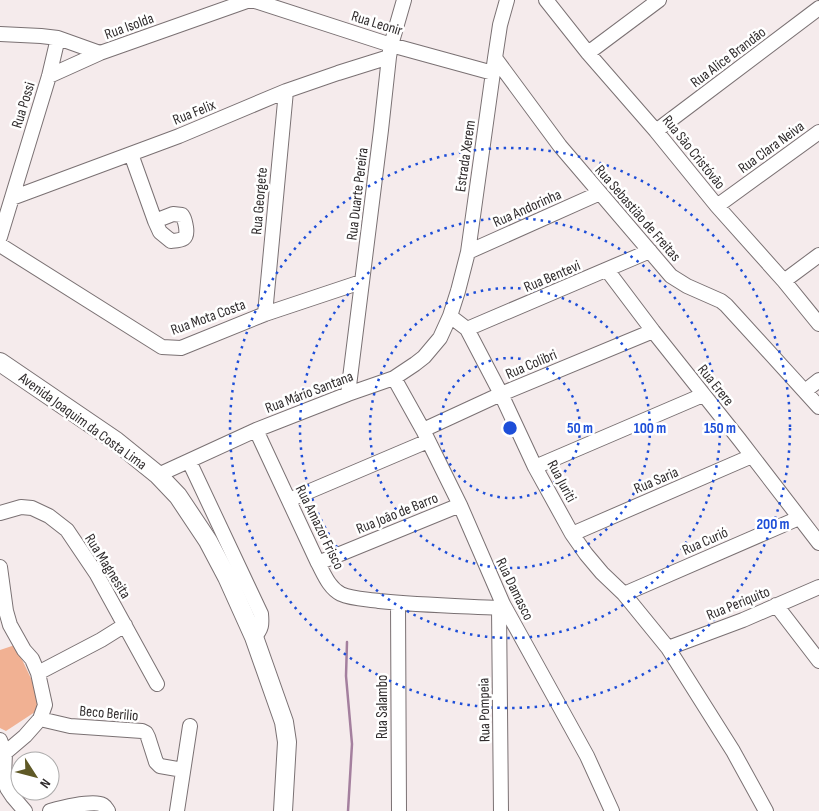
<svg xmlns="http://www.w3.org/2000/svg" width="819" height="811" font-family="'Sofia Sans Condensed',sans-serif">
	<rect width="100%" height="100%" fill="#f5ebec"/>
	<path fill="#f1b193" d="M15,645l24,50 -1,15 -32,21 -6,-3v-78z"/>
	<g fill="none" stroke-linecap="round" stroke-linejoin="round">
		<path stroke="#a47f9e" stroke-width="2.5" d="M347,642l-1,34 6,68 -4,67"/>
		<g stroke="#7a7173" stroke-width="16">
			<path id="minor" d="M252,0l139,45 102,28
				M546,0l42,53 68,78 61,75 67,75 35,43
				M0,34l41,2 17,2 42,15
				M588,53l71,-53
				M495,58l65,88 111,130 16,10 34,15 5,4 93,102
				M49,76l51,-23 150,-53
				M656,131l163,-123
				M131,154l24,67 5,11 11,9c11,-1 17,-1 15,-14 -1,-5 -1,-8 -4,-12l-9,-1 -18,7
				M12,198l167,-62 107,-45 52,-18 51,-16
				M717,206l102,-74
				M0,237l49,-161 9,-38
				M0,245l162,102 19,1 84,-34 96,-32
				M468,252l132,-59
				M607,270l46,61 86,108 80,104
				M784,281l35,-26
				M265,314l21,-223
				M450,316l17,13 34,65 34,73 37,67 14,20 16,19 22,21 44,54 65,103 33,60
				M467,329l183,-78
				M394,378l29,52 37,75 43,99 84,152 25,55
				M805,391l14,-11
				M348,394l33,-264 8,-73 2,-12 13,-45
				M256,430l62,133c6,11 11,25 23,31 11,5 25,5 38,7 40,4 80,5 120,7l4,-4
				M423,430l78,-36 152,-63
				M189,461l72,153c1,10 1,15 -7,23
				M535,467l168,-72
				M158,475l98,-45 92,-36 46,-16 21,-14 9,-7 16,-19 10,-22 8,-25 10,-39 27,-194 5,-33 7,-25
				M289,500l139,-59
				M0,513l21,-6 11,1 17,8 18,14 29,43 61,111
				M572,534l180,-78
				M318,563l142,-58
				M0,567l6,44 4,14 14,25 8,9 6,14 7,32 -5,14 -15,17 -20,17
				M624,594l175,-76
				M398,603l1,208
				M776,605l43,56
				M499,608l2,203
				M668,648l75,-28 76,-33
				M38,673l63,-33 24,-15
				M40,719l30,7 72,5 4,2 2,4 8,25 4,4 23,4
				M0,740l5,13 -1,24 3,11 6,9 12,14
				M50,811c11,-3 44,-11 53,-6 3,2 3,3 5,6
				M177,811l13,-85"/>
		</g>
		<g stroke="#7a7173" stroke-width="20">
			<path id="major" d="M0,362l116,79 42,34 20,21 30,45 19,36 27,60 30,85 3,20 -4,69"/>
		</g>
		<use href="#minor" stroke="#fff" stroke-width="14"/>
		<use href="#major" stroke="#fff" stroke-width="18"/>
	</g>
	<g fill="none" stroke="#1d4ed8" stroke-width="2.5" stroke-dasharray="2.5 5">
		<circle cx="510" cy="428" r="70"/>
		<circle cx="510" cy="428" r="140"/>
		<circle cx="510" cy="428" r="210"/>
		<circle cx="510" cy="428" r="280"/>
	</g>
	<g text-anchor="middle" stroke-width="5" stroke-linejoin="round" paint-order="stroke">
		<g font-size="15" fill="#302c2d" stroke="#fff">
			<text transform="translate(377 23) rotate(17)" y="5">Rua Leonir</text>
			<text transform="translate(129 26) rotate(-20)" y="5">Rua Isolda</text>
			<text transform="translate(728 57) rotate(-37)" y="5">Rua Alice Brandão</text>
			<text transform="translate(23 105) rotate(-73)" y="5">Rua Possi</text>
			<text transform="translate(194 112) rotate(-22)" y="5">Rua Felix</text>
			<text transform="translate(771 147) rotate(-36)" y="5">Rua Clara Neiva</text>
			<text transform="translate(694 152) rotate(51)" y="5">Rua São Cristóvão</text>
			<text transform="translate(465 156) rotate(-82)" y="5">Estrada Xerem</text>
			<text transform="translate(357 194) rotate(-83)" y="5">Rua Duarte Pereira</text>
			<text transform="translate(259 201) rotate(-85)" y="5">Rua Georgete</text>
			<text transform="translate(527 208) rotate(-24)" y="5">Rua Andorinha</text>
			<text transform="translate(638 213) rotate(49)" y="5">Rua Sebastião de Freitas</text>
			<text transform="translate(552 276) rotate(-23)" y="5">Rua Bentevi</text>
			<text transform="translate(208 317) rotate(-20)" y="5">Rua Mota Costa</text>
			<text transform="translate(531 364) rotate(-23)" y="5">Rua Colibri</text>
			<text transform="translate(716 385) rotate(51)" y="5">Rua Erere</text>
			<text transform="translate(309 392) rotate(-21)" y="5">Rua Mário Santana</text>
			<text transform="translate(83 421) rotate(36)" y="5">Avenida Joaquim da Costa Lima</text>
			<text transform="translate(656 480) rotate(-23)" y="5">Rua Saria</text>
			<text transform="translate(562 481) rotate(62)" y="5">Rua Juriti</text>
			<text transform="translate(397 513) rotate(-22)" y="5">Rua Joāo de Barro</text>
			<text transform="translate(320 527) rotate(64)" y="5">Rua Amazor Frisco</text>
			<text transform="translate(705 541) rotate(-24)" y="5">Rua Curió</text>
			<text transform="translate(108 566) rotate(58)" y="5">Rua Magnesita</text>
			<text transform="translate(515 589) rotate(64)" y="5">Rua Damasco</text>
			<text transform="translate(738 603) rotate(-22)" y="5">Rua Periquito</text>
			<text transform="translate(382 707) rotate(-90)" y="5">Rua Salambo</text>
			<text transform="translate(484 710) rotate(-91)" y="5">Rua Pompeia</text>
			<text transform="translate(109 713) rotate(5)" y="5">Beco Berilio</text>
		</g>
	</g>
	<circle cx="510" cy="428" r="8" fill="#1d4ed8" stroke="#fff" stroke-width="2.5"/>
	<g font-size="15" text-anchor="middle" font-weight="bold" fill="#1d4ed8" stroke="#fff" stroke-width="5" stroke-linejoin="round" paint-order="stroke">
		<text x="580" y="433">50 m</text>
		<text x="650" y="433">100 m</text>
		<text x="720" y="433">150 m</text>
		<text x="773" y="529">200 m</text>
	</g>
	<g transform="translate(35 776) rotate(126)"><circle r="24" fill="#ffffff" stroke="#acabab"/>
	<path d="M0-4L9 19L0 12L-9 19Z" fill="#5f5926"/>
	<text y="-8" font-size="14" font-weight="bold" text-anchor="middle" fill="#302c2d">N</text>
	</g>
</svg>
